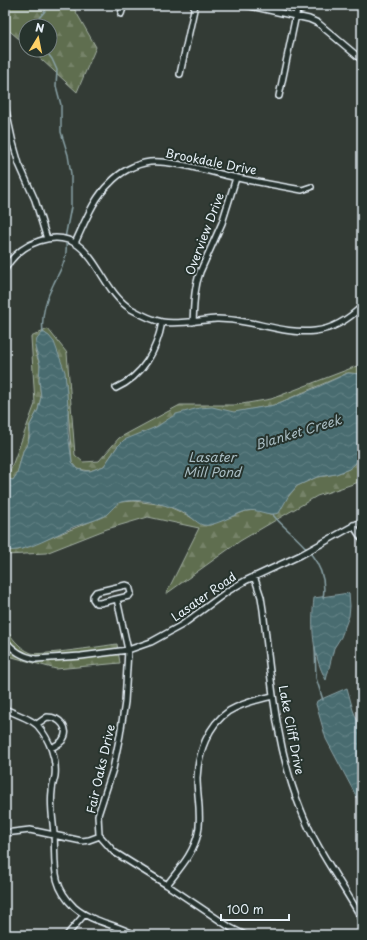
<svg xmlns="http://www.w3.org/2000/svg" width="367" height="940" font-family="'Playpen Sans',sans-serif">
	<defs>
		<pattern id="forest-firs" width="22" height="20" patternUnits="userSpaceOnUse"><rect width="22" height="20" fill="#5f6e4f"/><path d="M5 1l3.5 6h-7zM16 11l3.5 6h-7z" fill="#768369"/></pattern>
		<pattern id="water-waves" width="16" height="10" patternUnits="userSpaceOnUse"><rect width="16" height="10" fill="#496c70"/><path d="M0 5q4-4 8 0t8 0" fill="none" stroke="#638185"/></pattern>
	</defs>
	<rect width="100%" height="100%" fill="#333b35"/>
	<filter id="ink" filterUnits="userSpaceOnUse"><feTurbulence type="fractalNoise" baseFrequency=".025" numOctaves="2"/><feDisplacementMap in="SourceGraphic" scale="8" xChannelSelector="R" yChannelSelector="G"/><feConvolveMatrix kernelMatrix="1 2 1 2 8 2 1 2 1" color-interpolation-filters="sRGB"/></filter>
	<g filter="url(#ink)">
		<path fill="url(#forest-firs)" stroke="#a4b0a4" d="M5,5h67l24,42 -19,45 -46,-42h19v-24h-24v19l-21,-18z
			M48,329l19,24 8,102 8,7 16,-1 20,-23 61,-33h56l35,-6 91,-35v10l-14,-1 -74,32 -118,22 -39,20 -13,19 -14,5 -12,-2 -6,-7 -6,-80 -19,-47 -4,-3 -8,19 5,14 -1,15 2,17 -3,13 -8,15 -2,18 -5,8 -6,23 -4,6 -8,-1v-8l4,3 26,-70 -4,-67z
			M362,457v24l-45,15 -77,45 -74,53 33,-66 -51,-11 -41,12 -61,24 -41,2v-5h13l12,-4 72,-29 5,-3 8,-9 5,-3 14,-1 31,4 22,10 16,10h7l36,-14 11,-1 16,5 24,-29 20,-9 19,-3 13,-5z
			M5,627c7,11 13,20 26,26 9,3 72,-7 86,-9l3,19 -64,6 -51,-14z"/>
		<path fill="url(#water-waves)" stroke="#89a1a6" d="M43,332l6,4 5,6 11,30 3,34v27l4,29 6,7 7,2h5l14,-5 13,-19 7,-7 32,-13 20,-13 23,-6 13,-1 22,5 40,-7 44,-18 30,-14 14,1v83l-3,1 -4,6 -6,5 -13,5 -19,3 -20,9 -8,9 -10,18c-11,4 -21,-5 -33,-2 -9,2 -34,17 -43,14 -5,-1 -10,-7 -15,-10 -17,-10 -48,-18 -67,-13 -8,3 -11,12 -19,15 -8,4 -17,6 -26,9 -19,7 -50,28 -71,24v-72l8,2 4,-6 6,-23 5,-8 2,-8v-10l8,-15 3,-13 -2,-17 1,-15 -5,-18 2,-8z
			M349,593l1,13 -1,10 -8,21 -7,11 -8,32c-14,-26 -15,-54 -12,-82z
			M347,688l6,22 9,22v75l-36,-68 -10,-35 1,-3z"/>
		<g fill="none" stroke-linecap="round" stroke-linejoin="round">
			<path stroke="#89a1a6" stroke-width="1.5" d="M33,26l1,-2 11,-13 2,-6
				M45,50l7,9 5,11 -1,16 5,19v27l7,23 3,19v33l-6,31
				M43,333c-2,-17 2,-32 10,-48 6,-13 15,-26 13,-41
				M273,515c10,12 23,21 33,33
				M311,554c10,13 15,28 12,44
				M315,647l1,31 7,22"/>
			<g stroke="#e8f1f8" stroke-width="8">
				<path id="minor" d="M246,5l63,14 9,4 44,37
					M121,14l3,-9
					M180,74l15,-69
					M279,96l19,-91
					M5,106l8,37 6,21 16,36 12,39
					M75,243c10,-21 18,-44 35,-60 10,-11 25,-19 40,-21 21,-2 61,10 83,15 23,5 46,9 69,13l9,-3
					M5,269c8,-14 19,-23 34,-28 54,-18 58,48 92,68 9,5 21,11 31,13 15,3 39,-2 54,-3 33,-1 66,16 99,12 18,-2 34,-12 47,-25
					M193,322c1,-17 1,-34 7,-50l22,-49 14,-45
					M116,388c27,-12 41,-38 46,-66
					M353,525l9,14
					M254,576l7,21 2,13c8,67 12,136 38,200 15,39 41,73 61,109
					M126,585l3,1 2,7 -2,3 -29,7h-4l-3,-4v-3l3,-4z
					M117,599l11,51 -3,52 -5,33 -7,34 -15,46 1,20 15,17 53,33 64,43 14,7
					M5,640c8,11 18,17 31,19l45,-3 47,-6 23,-8 31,-17 46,-34 17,-10 56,-26 61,-34
					M5,709c8,4 27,10 33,17 11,13 19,32 17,50 -1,5 -3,10 -3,15 -2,14 1,29 2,43 2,29 -4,50 20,73 17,15 41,17 61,28
					M37,724l10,-7c13,0 24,12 15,24 -3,3 -7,5 -11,7
					M5,833l25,-3 52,11 7,-1 11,-4
					M167,885c12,-16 27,-32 31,-52 4,-18 -1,-37 -1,-55 1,-25 11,-53 32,-67 13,-8 30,-12 44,-15
					M67,935l17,-20"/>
			</g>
			<use href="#minor" stroke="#26332d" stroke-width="5"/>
		</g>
	</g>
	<g text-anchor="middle" stroke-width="4" stroke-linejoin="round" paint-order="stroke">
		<g font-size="12" fill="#e8f1f8" stroke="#26332d">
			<text transform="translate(211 162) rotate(11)" y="4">Brookdale Drive</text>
			<text transform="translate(205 234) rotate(-69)" y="4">Overview Drive</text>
			<text transform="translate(204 597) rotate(-35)" y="4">Lasater Road</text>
			<text transform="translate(291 730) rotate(79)" y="4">Lake Cliff Drive</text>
			<text transform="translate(101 769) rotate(-77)" y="4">Fair Oaks Drive</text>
		</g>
		<g font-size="13" font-style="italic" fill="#a8bcc2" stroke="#26332d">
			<text transform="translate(298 432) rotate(-17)" y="5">Blanket Creek</text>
			<text x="212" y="462">Lasater<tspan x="212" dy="15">Mill Pond</tspan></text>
		</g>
	</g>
	<rect width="367" height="940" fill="none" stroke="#26332d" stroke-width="20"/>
	<rect x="10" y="10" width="347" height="920" fill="none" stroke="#e8f1f8" stroke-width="1.5" filter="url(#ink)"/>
	<g transform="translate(38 38) rotate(10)"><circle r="19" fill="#26332d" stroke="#747f7e"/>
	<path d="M0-3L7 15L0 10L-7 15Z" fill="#ffd166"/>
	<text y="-6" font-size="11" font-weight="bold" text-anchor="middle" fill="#e8f1f8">N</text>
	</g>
	<path d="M221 914v6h68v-6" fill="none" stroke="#e8f1f8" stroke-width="2"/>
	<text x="227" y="914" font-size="12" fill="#e8f1f8" stroke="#26332d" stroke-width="3" paint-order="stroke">100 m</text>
</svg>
